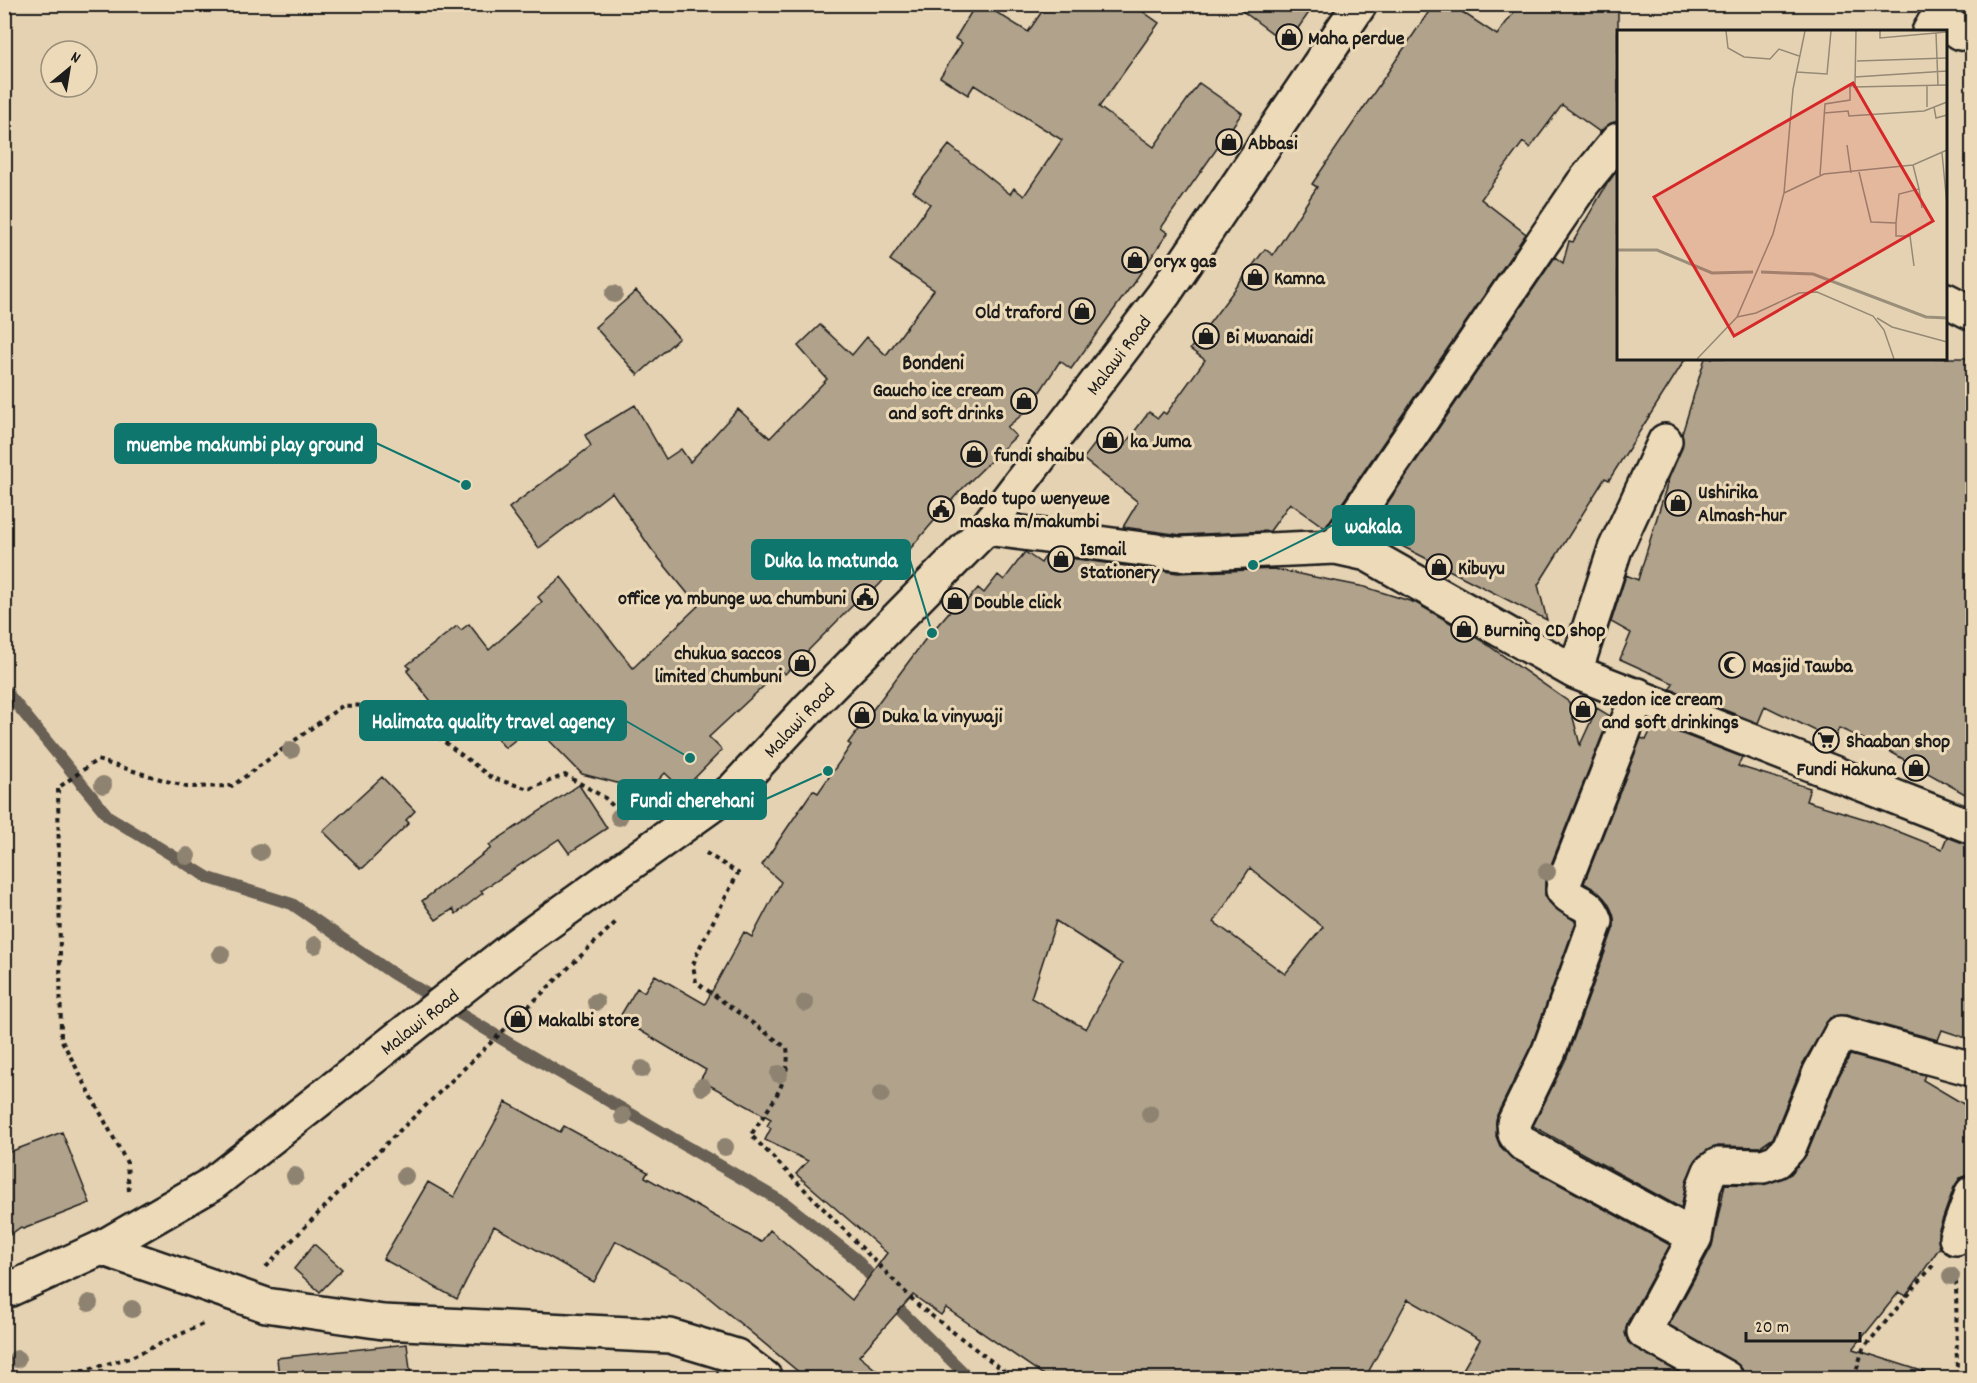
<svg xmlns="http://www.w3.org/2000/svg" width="1977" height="1383" font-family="Dekko,sans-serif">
	<rect width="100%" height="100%" fill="#e5d2b2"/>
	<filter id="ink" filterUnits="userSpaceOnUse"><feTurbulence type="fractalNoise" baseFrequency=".0167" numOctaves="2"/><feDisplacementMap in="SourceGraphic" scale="12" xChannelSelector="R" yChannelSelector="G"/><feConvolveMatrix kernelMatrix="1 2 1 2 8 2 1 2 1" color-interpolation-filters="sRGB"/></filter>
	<g filter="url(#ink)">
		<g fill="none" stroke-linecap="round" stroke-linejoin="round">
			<path stroke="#686154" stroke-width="12" d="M4,689l104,127 101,62 83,26 100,69 115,69 279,162 70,55 43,50 70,69"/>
		</g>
		<path fill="#b0a28b" stroke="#1c1c1c" stroke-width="1.5" fill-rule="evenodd" d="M976,4h7l45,28 19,-28h85l27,19 -60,84 55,40 45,-64 43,30 -81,115 7,5 -31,45 -66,91 -11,-8 -32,49 -21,17 9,9 -58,57 -78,91 -20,20 -3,-3 -72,73 -4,-4 -72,67 13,13 -39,40 -18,-17 -17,18 -66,-17 -48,-49 -29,23 -30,-37 -22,18 -46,-58 3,-3 -3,-3 50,-39 4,4 8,-6 20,26 53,-48 -4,-5 23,-20 72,91 65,-62 -46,-56 -40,-58 -73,56 -30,-40 82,-62 -6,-11 50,-30 31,54 15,-10 9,13 48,-53 32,29 57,-59 -29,-33 22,-21 32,30 15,-18 19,18 48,-65 -44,-30 40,-56 -17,-13 36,-46 61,49 4,-6 10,8 38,-56 -88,-55 -6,10 -28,-18 22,-34 -7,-4z
			M1233,4h82l-28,40z
			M1434,4h16l47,31 23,-31h98v118l-7,1 -11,9 -38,-27 -32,43 -7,-6 -42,57 45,35 -201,294 -35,-25 -20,28 -89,4 -58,-8 15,-25 -55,-43 21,-27 18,16 27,-36 9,6 5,-6 3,2 39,-54 -15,-11 75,-100 8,6 44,-68 -5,-3z
			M1618,169v189h68l-77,122 -4,-2 -67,107 9,35 -153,-78 -22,-16 183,-269 8,6 6,-22 4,1 34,-58z
			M636,291l43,47 -41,37 -43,-48z
			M1705,358h267v440l-83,-47 -50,-23 -5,12 -69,-34 -7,17 -88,-34 3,-6 -53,-24 11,-26 -20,-11 15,-47 12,5 31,-102 13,-30v-14z
			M1025,552l16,11 4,-6 12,9 5,-6 4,3 3,-5 109,15 96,-4 91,18 51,16 66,38 87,61 11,43 17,-37 13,8 -65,164v15l4,7 27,20 -44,122 -35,71 -1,21 4,10 13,13 157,86 -43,78 -2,10 3,9 7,6 54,30h-231l22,-38 -72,-41 -43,79h-317l-102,-70 -5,7 -28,-20 -54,61 27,22h-80l-116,-96 -74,-41 -22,41 -100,-56 -37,73 -74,-40 45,-77 26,15 52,-95 54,30 4,-6 84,46 -3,5 116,65 9,-12 82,70 35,-47 -91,-79 12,-13 -43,-21 6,-12 -4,-2 4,-7 -71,-39 6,-10 -87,-52 18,-30 7,4 11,-17 50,29 39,-72 8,5 29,-55 -19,-17 51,-75 5,3 33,-48 -3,-2 76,-102 32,-37 4,5 18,-21 6,5 14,-18 6,5zM1250,868l73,59 -38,47 -71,-52zM1056,921l66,43 -36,65 -55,-31z
			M1654,723l88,34 -4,9 72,22 -4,13 66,20 70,28 5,-12 25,8v195l-30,-10 -4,10 -92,-25 -16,3 -27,45 -30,75 -13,9 -42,-1 -19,10 -12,23 -6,29 -148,-82 34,-69 47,-130 -1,-13 -5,-11 -11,-12 -13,-8 57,-145 5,2z
			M382,777l33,34 -9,9 3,3 -46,45h-3l-37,-37z
			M579,785l28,43 -38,25 -10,-14 -78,52 2,2 -27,21 -3,-5 -17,11 -14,-19 69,-53 -2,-3z
			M1850,1055l75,20 -2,5 49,29v66l-12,3 -6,9 -16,45 2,15 -34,49 -7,-4 -46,57 72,23 -1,6h-179l-3,-9 -7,-7 -66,-37 43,-79 13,-62 38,1 28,-11 15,-19 31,-75z
			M62,1132l28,71 -67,26 -2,-2 -17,12v-85z
			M314,1244l28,25 -22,23 -26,-23z
			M407,1344l4,34h-132l-2,-20z"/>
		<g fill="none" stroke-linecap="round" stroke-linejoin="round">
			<g stroke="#1c1c1c" stroke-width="38">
				<path id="street" d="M1929,32l5,-9 9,-2 18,12 11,-5
					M1946,300l26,13
					M986,528l194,26 155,-7 32,7 208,118 397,155
					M1335,547l248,-364 35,-43
					M1575,672l40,-123 50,-108
					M1638,695l-74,188 -1,7c12,16 25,8 33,31l-47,130 -35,72 1,11 7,9 173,94 -51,95 82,46
					M1695,1237l9,-51 6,-15 8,-6 45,1 14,-5 12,-13 31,-76 21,-39 131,36
					M1956,1238l16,-45
					M101,1248l165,57 117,17 287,14 66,20 29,22"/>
			</g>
			<g stroke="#1c1c1c" stroke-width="38">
				<g id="primary">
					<path id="s1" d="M4,1292l97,-44 111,-64 303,-238 218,-156 77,-83 176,-179 178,-234 196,-290"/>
				</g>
			</g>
			<path stroke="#1c1c1c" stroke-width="4" stroke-dasharray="4.5 4.5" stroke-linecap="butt" d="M706,853l32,20 -39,76 -6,16 3,17 91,66c5,33 -19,60 -36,87l168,171 84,64 6,8
				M129,1191l-2,-28 -66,-124 -3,-251 39,-28 90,27 45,-1 110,-80 35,-1 61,32 54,41 37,11 36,-14 39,22 23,23
				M266,1267l124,-127 227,-219
				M1956,1272l1,106
				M55,1378l74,-20 76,-35
				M995,1378l8,-8
				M1854,1378l9,-29 71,-85"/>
			<use href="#street" stroke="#eddab8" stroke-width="33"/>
			<use href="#primary" stroke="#eddab8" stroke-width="33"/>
		</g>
		<g fill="#8e8371">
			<circle cx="614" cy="294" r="9"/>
			<circle cx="291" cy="750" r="9"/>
			<circle cx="103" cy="785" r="9"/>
			<circle cx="619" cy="817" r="9"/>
			<circle cx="260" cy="852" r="9"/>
			<circle cx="187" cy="856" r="9"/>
			<circle cx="1547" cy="872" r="9"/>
			<circle cx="315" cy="945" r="9"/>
			<circle cx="221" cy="954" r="9"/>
			<circle cx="596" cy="1002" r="9"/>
			<circle cx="805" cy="1003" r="9"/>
			<circle cx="642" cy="1069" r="9"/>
			<circle cx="779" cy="1074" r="9"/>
			<circle cx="702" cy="1087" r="9"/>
			<circle cx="881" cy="1094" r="9"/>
			<circle cx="1150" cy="1114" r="9"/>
			<circle cx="623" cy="1116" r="9"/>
			<circle cx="725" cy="1147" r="9"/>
			<circle cx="295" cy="1176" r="9"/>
			<circle cx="405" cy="1176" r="9"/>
			<circle cx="1951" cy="1276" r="9"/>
			<circle cx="89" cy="1303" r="9"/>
			<circle cx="132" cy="1309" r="9"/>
			<circle cx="17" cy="1359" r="9"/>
		</g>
	</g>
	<defs>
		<g id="shop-ring" transform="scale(1.35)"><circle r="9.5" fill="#eddab8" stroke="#1c1c1c" stroke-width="1.5"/><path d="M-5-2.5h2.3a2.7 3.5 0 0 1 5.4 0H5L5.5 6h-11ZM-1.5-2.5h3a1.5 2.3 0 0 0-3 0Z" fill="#1c1c1c"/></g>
		<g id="civic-ring" transform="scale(1.35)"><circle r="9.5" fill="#eddab8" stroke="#1c1c1c" stroke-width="1.5"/><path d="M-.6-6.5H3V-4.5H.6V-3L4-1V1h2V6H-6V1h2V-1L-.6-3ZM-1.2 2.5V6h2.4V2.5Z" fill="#1c1c1c"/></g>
		<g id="mosque-ring" transform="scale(1.35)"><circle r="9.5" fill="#eddab8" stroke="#1c1c1c" stroke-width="1.5"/><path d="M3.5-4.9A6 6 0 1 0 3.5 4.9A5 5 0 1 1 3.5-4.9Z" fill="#1c1c1c"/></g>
		<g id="supermarket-ring" transform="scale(1.35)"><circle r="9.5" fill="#eddab8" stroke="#1c1c1c" stroke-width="1.5"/><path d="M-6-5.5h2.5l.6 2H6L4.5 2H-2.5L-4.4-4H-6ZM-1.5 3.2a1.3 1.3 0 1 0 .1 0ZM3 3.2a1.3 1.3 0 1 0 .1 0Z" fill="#1c1c1c"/></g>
	</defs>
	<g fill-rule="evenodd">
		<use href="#shop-ring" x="1289" y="37"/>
		<use href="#shop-ring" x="1229" y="142"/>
		<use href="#shop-ring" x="1135" y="260"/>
		<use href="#shop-ring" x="1255" y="277"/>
		<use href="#shop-ring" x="1082" y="311"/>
		<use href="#shop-ring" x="1206" y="336"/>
		<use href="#shop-ring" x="1024" y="401"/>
		<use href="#shop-ring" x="1110" y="440"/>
		<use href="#shop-ring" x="974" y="454"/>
		<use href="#shop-ring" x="1678" y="503"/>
		<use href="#civic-ring" x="941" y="509"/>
		<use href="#shop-ring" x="1061" y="559"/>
		<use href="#shop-ring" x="1439" y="567"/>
		<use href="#civic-ring" x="865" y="597"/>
		<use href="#shop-ring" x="955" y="601"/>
		<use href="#shop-ring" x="1464" y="629"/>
		<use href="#shop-ring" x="802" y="663"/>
		<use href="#mosque-ring" x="1732" y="665"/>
		<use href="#shop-ring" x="1583" y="709"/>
		<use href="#shop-ring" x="862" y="715"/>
		<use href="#supermarket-ring" x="1826" y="740"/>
		<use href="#shop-ring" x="1916" y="768"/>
		<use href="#shop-ring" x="518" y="1019"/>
	</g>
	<g text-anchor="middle" stroke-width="6" stroke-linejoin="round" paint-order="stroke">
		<g font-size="20" font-weight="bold" fill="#1c1c1c" stroke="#eddab8" text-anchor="start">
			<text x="1308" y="44">Maha perdue</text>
			<text x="1248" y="149">Abbasi</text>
			<text x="1154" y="267">oryx gas</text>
			<text x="1274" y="284">Kamna</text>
			<text x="1062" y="318" text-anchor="end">Old traford</text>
			<text x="1226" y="343">Bi Mwanaidi</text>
			<text x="1004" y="396" text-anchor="end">Gaucho ice cream<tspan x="1004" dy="23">and soft drinks</tspan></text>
			<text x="1130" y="447">ka Juma</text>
			<text x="994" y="461">fundi shaibu</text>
			<text x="1698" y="498">Ushirika<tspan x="1698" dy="23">Almash-hur</tspan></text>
			<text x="960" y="504">Bado tupo wenyewe<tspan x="960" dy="23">maska m/makumbi</tspan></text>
			<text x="1080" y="555">Ismail<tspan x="1080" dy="23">Stationery</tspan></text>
			<text x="1458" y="574">Kibuyu</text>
			<text x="846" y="604" text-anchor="end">office ya mbunge wa chumbuni</text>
			<text x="974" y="608">Double click</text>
			<text x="1484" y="636">Burning CD shop</text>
			<text x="782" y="659" text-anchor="end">chukua saccos<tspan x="782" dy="23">limited Chumbuni</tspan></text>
			<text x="1752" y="672">Masjid Tawba</text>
			<text x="1602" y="705">zedon ice cream<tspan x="1602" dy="23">and soft drinkings</tspan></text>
			<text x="882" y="722">Duka la vinywaji</text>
			<text x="1846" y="747">Shaaban shop</text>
			<text x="1896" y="775" text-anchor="end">Fundi Hakuna</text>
			<text x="538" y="1026">Makalbi store</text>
		</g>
		<g font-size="20" fill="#1c1c1c" stroke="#eddab8">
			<text dy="7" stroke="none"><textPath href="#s1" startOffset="1470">Malawi Road</textPath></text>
			<text dy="7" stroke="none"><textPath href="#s1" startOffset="984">Malawi Road</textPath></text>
			<text dy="7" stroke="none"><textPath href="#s1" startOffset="498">Malawi Road</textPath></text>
		</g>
		<g font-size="21" font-weight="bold" fill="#1c1c1c" stroke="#eddab8">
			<text x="933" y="369">Bondeni</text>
		</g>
	</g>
	<g transform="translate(1617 30)">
		<rect width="330" height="330" fill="#e5d2b2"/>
		<path fill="none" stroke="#9a8f7a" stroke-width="3" d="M0,220h40l55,23 41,-1M144,242l52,2 113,43 21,1"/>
		<path fill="none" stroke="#958976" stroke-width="1.5" d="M109,1l2,17 16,9 26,2 9,-10 20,7M263,1v7l67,-6M319,3l2,52M240,31l90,-3M179,42l31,2 4,-43M238,47l92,-6M310,56v21M236,57l94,-2M317,77l2,11 11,-3M207,83l24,-2 1,5 75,-5 23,-9M230,115l4,28M325,123l5,52M242,142l12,50 25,1v13h14l4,30M203,145l5,-71 25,-4v-13l5,-3 1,-53M302,159l3,19M167,163l40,-19 89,-9 34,-15M279,193l3,-29 20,-5 -6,-24M120,287l19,-4 43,-20 18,-1 56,24 11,14 10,29M260,288l15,9 55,15M80,329l40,-42 36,-83 11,-41 9,-104 12,-58"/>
		<path fill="#d62828" fill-opacity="0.15" stroke="#d62828" stroke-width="3" d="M236,53l80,138 -199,115 -80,-139z"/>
		<rect width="330" height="330" fill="none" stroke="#1c1c1c" stroke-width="3"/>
	</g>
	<path fill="none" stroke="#0f766e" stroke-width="2" d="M466 485L376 443M1253 565L1333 525M932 633L910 560M690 758L626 721M828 771L766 799"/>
	<g fill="#0f766e" stroke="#eddab8" stroke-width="2">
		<circle cx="466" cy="485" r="6"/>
		<circle cx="1253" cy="565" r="6"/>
		<circle cx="932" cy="633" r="6"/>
		<circle cx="690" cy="758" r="6"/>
		<circle cx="828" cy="771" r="6"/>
	</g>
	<g fill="#0f766e" stroke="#0f766e" stroke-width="2">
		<rect x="115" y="424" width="261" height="39" rx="6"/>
		<rect x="1333" y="506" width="81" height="39" rx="6"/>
		<rect x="752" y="540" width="158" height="39" rx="6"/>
		<rect x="360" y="701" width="266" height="39" rx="6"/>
		<rect x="618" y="780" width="148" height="39" rx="6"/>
	</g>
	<g font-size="21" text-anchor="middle" font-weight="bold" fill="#fff">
		<text x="245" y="451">muembe makumbi play ground</text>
		<text x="1373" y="533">wakala</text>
		<text x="831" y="567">Duka la matunda</text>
		<text x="493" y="728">Halimata quality travel agency</text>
		<text x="692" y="807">Fundi cherehani</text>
	</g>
	<rect width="1977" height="1383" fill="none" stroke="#eddab8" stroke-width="24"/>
	<rect x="12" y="12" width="1953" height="1359" fill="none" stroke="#1c1c1c" stroke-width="2" filter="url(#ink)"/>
	<g transform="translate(69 69) rotate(30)"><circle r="28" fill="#eddab8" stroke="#998e7a" stroke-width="1.5"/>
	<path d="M0-4.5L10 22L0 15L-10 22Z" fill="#1c1c1c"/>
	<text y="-9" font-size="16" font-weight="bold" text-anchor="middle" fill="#1c1c1c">N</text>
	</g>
	<path d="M1746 1332v9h114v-9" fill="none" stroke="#1c1c1c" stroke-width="3"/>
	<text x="1755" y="1332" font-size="18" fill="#1c1c1c" stroke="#eddab8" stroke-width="4.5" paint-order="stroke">20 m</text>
</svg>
